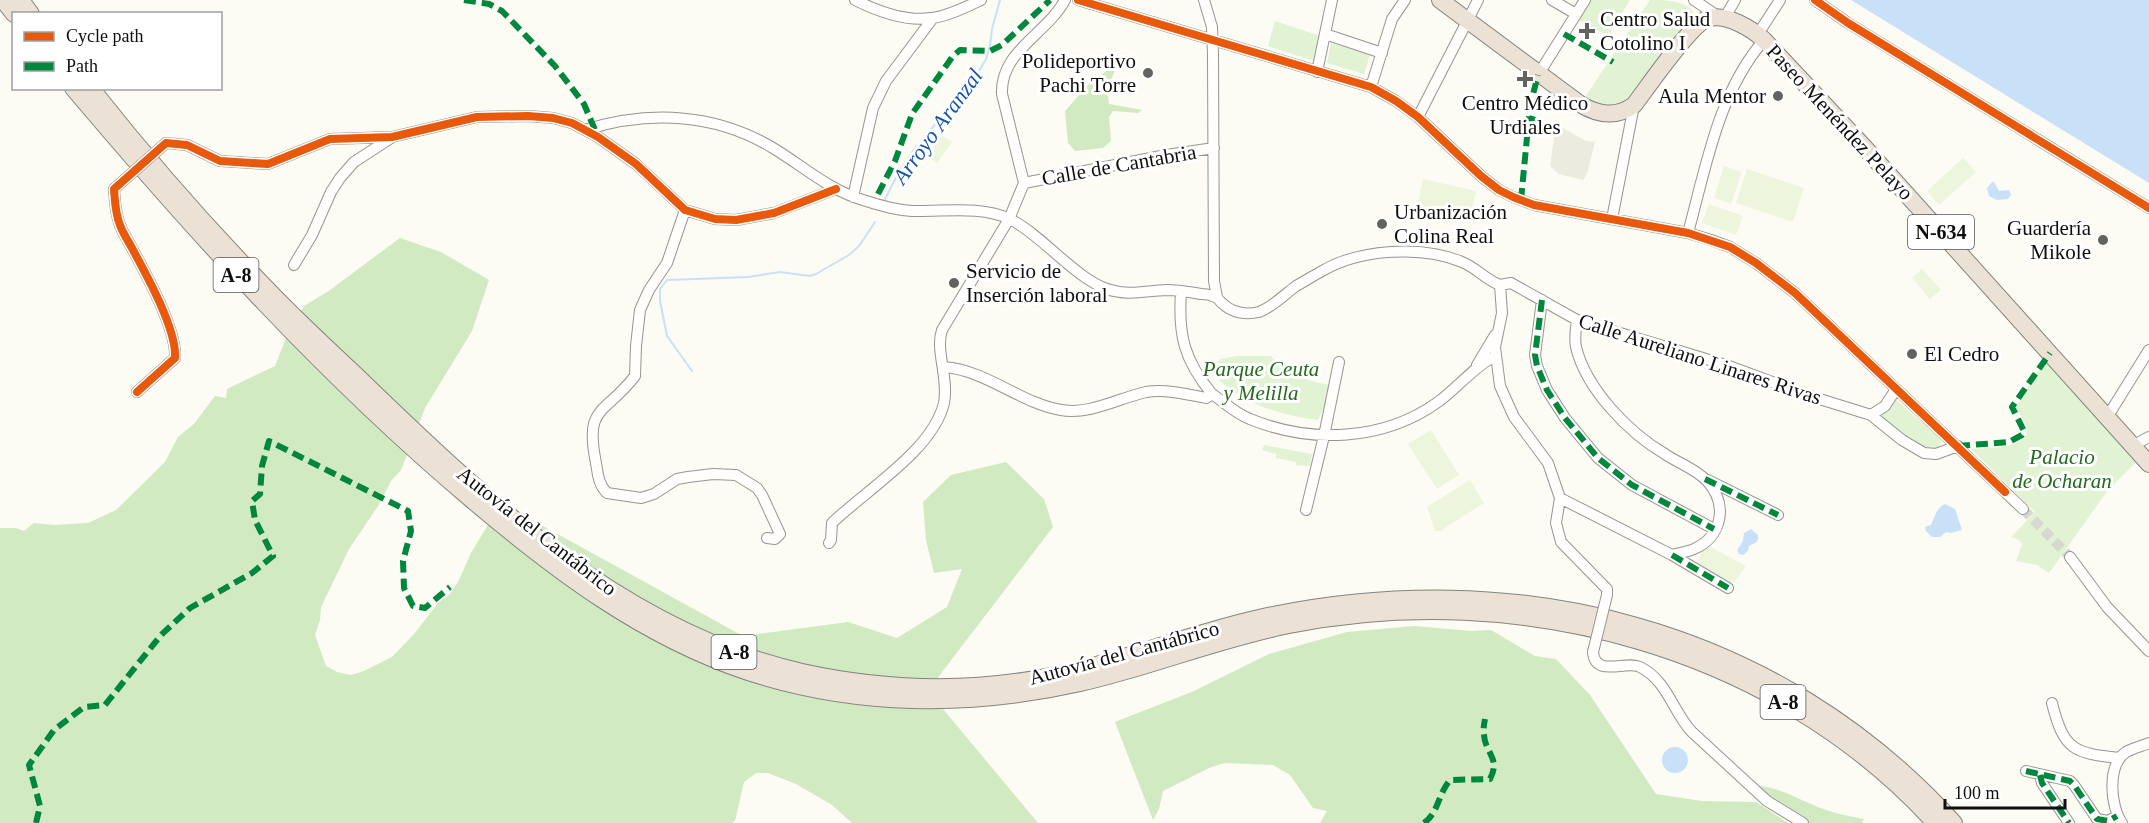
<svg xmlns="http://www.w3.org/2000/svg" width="2149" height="823" font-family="'Times New Roman',serif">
	<rect width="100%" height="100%" fill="#fcfbf4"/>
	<path fill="#e2f3d3" d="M1586,0h44l-22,36 -34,-18z
		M1650,0c16,0 37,0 45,15l-66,87 -24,6 -22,-8z
		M1275,21l45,15 -6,25 -46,-15z
		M1331,43l39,12 -6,19 -37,-11z
		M1237,356h34c13,17 42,28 63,29l-16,35c-42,-6 -81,-17 -109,-51l12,-10z
		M2048,362l89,99 -29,29 -59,83 -12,-8 -21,-4 6,-17 -3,-4 -8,-3 24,-25 -64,-63c28,-2 79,0 44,-41l28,-45z
		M1894,398l44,39 3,4 -2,7h-18l-42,-32 6,-4z
		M1264,445l48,9 -2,12 -14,-1v-3l-20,-4v-4l-14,-4z"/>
	<path fill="#d1eac1" d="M1113,66l3,3c-6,12 -10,21 -7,35l33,6 -4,3 -25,-2 -4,6 2,24 -8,7 -28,3 -7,-8 -3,-32 24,-27z
		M400,238l41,14 48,28 -17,51 -47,77 -24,62 -10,11 -13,25 -29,43 -28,58 -1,13 -5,15 11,31 11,6 14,3 13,-4 28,-14 23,-24 23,-30 12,-9 9,-14 12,-27 30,-50 242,133 105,-14 49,16 50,-31 15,-38 -28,4 -8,-33 -3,-38 28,-27 55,-13 38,37 9,28 -114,149 -3,14 2,13 100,120h-186l-20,-18 -36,-21 -28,-11h-12l-12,9 -9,39 -3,2h-732v-295h16l8,3 10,-8 19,2 35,-2 28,-13 49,-48 13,-25 16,-13 21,-28 11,2 1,-9 48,-23 13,-33 16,-27 26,-16z
		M1414,626l58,5 19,-1 44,26 21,3 34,36 66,99 46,7 54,1 32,21h-468l7,-12 -14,-3 -23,-33 -17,-10 -48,-2 -14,4 -48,24 -4,18 -6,11 -38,-98 79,-31 75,-37 78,-22z
		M1755,786c23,0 42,13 63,21 15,6 30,9 46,12l-2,4h-54l-33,-20z"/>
	<path fill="#edf6dd" d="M942,135l10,7 -15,21 -10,-7z
		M1963,158l13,14 -37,33 -12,-14z
		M1724,166l18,6 -11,32 -17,-6z
		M1747,169l57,19 -11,34 -57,-19z
		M1423,179l53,12 -6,29 -53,-12z
		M1709,204l34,12 -7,19 -34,-12z
		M1922,269l19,21 -11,9 -18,-21z
		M1431,430l28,45 -22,14 -29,-45z
		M1470,480l14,23 -44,28h-5l-8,-24z
		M1709,546l37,20 -12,17 -38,-19 6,-12z"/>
	<path fill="#ecebdf" d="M1556,124l30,17 9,1 -8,32 -4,6 -24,-6 -9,-8z"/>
	<path fill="#c9e1f8" d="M1851,0h298v183z
		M1992,182h2l5,9 10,-1 2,5 -3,4 -11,1 -8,-4 -2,-8z
		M1945,504l10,5 7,21 -11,3 -5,-1 -6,5h-8l-6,-6 -1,-4 6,-2c4,-8 5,-17 14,-21z
		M1751,529l7,6c1,7 -3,8 -9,11l-1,5 -5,4 -4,-1 -2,-4 6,-9 1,-8z
		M1662 760a13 13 0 1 1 26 0a13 13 0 1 1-26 0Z"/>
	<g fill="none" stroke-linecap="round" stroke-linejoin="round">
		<path stroke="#c9e1f8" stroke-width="2" d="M884,201l17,-33 15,-21 60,-71 10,-17 4,-13 2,-17 8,-29
			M692,371l-25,-35 -7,-35v-12l7,-9 81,-3 32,-5 30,4 6,-2 33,-19 10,-9 16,-24"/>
		<path stroke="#d8d8d2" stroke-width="10" stroke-dasharray="10 5" stroke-linecap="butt" d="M2023,509l47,48"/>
		<g stroke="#969592" stroke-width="12">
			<path id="minor" d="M855,0c22,11 51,22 77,18 16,-2 34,-11 49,-18
				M1078,0l293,87 25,14 22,16 63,59 18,14 14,7 21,8 154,28 23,7 19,7 26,16 39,30 228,216
				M1204,0l8,27 1,28 1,226 3,16
				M1552,0l24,14
				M1694,0l25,17
				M1815,0l33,23 301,185
				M1724,19l11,-19
				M1325,34l57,19
				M1758,34l22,-34
				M1317,72l15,-72
				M1538,75l47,-75
				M1371,87l21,-68 13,-19
				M1418,117l60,-117
				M585,130c64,-20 130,-17 188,18 30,18 56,42 90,52 15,5 33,10 49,11 32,1 68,-6 98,8 33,17 65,59 97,70 21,7 37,2 59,1 11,0 24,2 35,4 4,0 10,1 14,3 4,1 4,4 7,6 10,10 24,12 37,9 14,-5 26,-18 37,-26 9,-5 17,-10 26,-15 38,-22 100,-26 140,-9 15,6 24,18 38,23
				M166,143l21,2 33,16 48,3 62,-25 62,-2 85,-20 51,-1 25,2 19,5 26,14 38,27 49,46 30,9 21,1 38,-7 62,-24
				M1024,183l142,-28 48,-7
				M114,189c1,12 1,24 6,36 3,9 9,17 13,25 14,26 44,80 42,108l-38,34
				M853,197l20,-89 13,-27 47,-63
				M685,210l-18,53 -18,27 -9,20 -4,36 -1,30c-30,39 -51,29 -39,87 2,11 2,21 11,30l34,5 13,-4 23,-15 11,-2 25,-3 23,1 21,13 5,7 18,39 -5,5 -8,-1
				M1612,219l22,-114
				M1688,233c18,-66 30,-140 76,-193
				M294,265l18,-30 19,-43 9,-14 14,-16 37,-24
				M1500,285l2,28 -7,34 5,39 14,31 34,46 12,35 112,57c7,-2 15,-3 22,-6 29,-13 34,-45 13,-68 -11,-12 -29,-18 -42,-27 -36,-21 -79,-65 -89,-107 -2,-9 0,-18 1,-27
				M1500,285l11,-2 66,37 149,45 84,31 61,19 31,25 22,13 12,1 22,-8
				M1181,292c-3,43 3,68 31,102
				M1542,300l-7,55 2,11 10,24 18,28 33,40 34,27 82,44
				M1477,365l18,-30
				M944,367c42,3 76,36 117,43 29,5 58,-12 85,-18 19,-3 41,2 60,6l6,-4c12,8 24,20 38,25 61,25 134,22 188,-17 15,-10 43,-42 57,-45
				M1871,415l14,-9 11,-17
				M2106,416l5,-5 38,-61
				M2132,446l17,-9
				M1708,480l70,35
				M1560,498l-4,25 5,19 42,43 4,4v6
				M1306,510l18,-74 15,-74
				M829,543l2,-3 1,-17c34,-33 101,-73 112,-120 5,-25 -9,-52 -2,-73l67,-111 15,-36 -22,-89c-2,-43 45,-60 63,-94
				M1672,555l56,33
				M2070,557l37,50 42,44
				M1593,652c2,26 33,8 47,15 27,13 33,45 52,65l75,69 36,22
				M2052,703c12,48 22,50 68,55
				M2026,771l44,10 4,4 23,34 11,2 9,-5
				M2040,775l2,8 27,40
				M2122,823c-12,-17 -15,-58 4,-71 7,-4 16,-6 23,-9"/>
		</g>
		<g stroke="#83837f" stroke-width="18">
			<path id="highway" d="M3,0l11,14
				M21,0l10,14
				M1440,0l140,104c18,11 36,14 54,1 14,-18 57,-82 75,-87 18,-4 42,10 55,22l101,108 284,316
				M73,88c125,148 252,288 400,413 83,70 170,136 275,171 107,35 222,36 332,11 71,-16 138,-44 209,-58 230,-46 486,22 646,198
				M91,88c56,71 116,140 179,204 28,29 57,56 86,83 128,124 268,257 446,297 87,19 172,21 259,2 67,-15 131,-41 198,-56 255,-56 517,8 695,205"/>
		</g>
		<use href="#minor" stroke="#fffefd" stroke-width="10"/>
		<use href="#highway" stroke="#ebe2d5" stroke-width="16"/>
		<g stroke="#969592" stroke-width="12" stroke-linecap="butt">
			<path id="minor-bridge" d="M114,189l52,-46
				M1593,652l14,-57"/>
		</g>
		<use href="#minor-bridge" stroke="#fffefd" stroke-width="10"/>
		<path stroke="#00873e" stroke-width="6" stroke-dasharray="12 6" stroke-linecap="butt" d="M464,0l25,4 13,7 53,55 29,38 14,33
			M1564,34l49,28
			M1529,118l13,4
			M1551,126l4,3
			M878,194l17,-33 17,-47 41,-58 7,-6 30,1 12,-6 48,-45
			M1521,200l9,-94 8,-31
			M1542,300l-7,55 2,11 10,24 18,28 33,40 34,27 82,44
			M1958,446l51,-4 13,-7 2,-4 -12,-24 38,-54
			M1705,479l73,36
			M1672,555l56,33
			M2026,771l44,10 4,4 23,34 11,2 9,-5
			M2040,775l2,8 27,40
			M36,823l4,-17 -11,-41 25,-35 30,-23 21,-2 56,-70 29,-27 62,-35 21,-17 -18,-36 -3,-19 8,-7 2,-28 7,-25 139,70 3,20 -8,30 1,27 9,18 12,2 25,-21
			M1424,823c15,-11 14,-29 26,-43l40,-1c11,-21 -5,-26 -6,-44 -1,-5 0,-11 1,-16"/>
		<g stroke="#fff" stroke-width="11">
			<path id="cycleway" d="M1078,0l293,87 25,14 22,16 63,59 18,14 14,7 21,8 154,28 42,14 26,16 39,30 210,199
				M1815,0l33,23 301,185
				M137,392l38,-34c2,-28 -28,-82 -42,-108 -4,-8 -10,-16 -13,-25 -5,-12 -5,-24 -6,-36l52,-46 21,2 33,16 48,3 62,-25 62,-2 85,-20 51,-1 25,2 19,5 26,14 38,27 49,46 30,9 21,1 38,-7 62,-24"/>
		</g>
		<use href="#cycleway" stroke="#e8590c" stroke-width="8"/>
	</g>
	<g fill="#62625f" stroke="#fff" stroke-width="2">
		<path d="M1584 22h6v6h6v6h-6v6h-6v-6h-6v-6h6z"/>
		<circle cx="1148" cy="73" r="6"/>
		<path d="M1522 70h6v6h6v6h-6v6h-6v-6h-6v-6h6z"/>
		<circle cx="1778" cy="96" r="6"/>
		<circle cx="1382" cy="224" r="6"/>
		<circle cx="2103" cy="240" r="6"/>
		<circle cx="954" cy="283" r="6"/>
		<circle cx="1912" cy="354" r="6"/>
	</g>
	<g text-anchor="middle" stroke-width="6" stroke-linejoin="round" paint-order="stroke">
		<g fill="#fff" stroke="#575757" stroke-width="1.5">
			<rect x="1908" y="215" width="66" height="34" rx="4.5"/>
			<rect x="213.5" y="258" width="45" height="34" rx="4.5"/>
			<rect x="711.5" y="635" width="45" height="34" rx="4.5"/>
			<rect x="1760.5" y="685" width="45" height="34" rx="4.5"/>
		</g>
		<g font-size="20" font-weight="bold" fill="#0f0f0f">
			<text x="1941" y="239">N-634</text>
			<text x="236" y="282">A-8</text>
			<text x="734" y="659">A-8</text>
			<text x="1783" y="709">A-8</text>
		</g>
		<g font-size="21" fill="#0f0f0f" stroke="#fff" text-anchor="start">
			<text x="1600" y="26">Centro Salud<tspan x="1600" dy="24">Cotolino I</tspan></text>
			<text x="1136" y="68" text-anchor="end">Polideportivo<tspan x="1136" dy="24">Pachi Torre</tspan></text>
			<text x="1766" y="103" text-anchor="end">Aula Mentor</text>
			<text x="1525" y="110" text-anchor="middle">Centro Médico<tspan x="1525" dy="24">Urdiales</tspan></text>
			<text x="1394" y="219">Urbanización<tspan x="1394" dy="24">Colina Real</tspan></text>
			<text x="2091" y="235" text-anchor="end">Guardería<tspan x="2091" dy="24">Mikole</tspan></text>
			<text x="966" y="278">Servicio de<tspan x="966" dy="24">Inserción laboral</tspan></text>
			<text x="1924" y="361">El Cedro</text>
		</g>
		<g font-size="21" fill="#0f0f0f" stroke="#fff">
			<text transform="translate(1840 122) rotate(47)" y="7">Paseo Menéndez Pelayo</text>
			<text transform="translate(1119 165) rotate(-10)" y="7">Calle de Cantabria</text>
			<text transform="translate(1700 359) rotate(18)" y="7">Calle Aureliano Linares Rivas</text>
			<text transform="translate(537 531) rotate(38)" y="7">Autovía del Cantábrico</text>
			<text transform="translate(1124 653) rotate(-15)" y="7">Autovía del Cantábrico</text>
		</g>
		<g font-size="21" font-style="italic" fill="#236b1c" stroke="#fff">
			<text x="1261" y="376">Parque Ceuta<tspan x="1261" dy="24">y Melilla</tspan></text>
			<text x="2062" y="464">Palacio<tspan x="2062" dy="24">de Ocharan</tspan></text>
		</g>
		<g font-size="22" font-style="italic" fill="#1254a7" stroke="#fff">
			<text transform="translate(937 126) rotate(-54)" y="8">Arroyo Aranzal</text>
		</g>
	</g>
	<rect x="12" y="12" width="210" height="78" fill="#ffffff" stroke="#9f9f9f" stroke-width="1.5"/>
	<rect x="24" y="32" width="30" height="9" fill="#e8590c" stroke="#9f9f9f" stroke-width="1.5"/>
	<text x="66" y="42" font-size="18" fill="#0f0f0f">Cycle path</text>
	<rect x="24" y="62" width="30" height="9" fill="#00873e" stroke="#9f9f9f" stroke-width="1.5"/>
	<text x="66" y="72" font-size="18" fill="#0f0f0f">Path</text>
	<path d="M1945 799v9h120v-9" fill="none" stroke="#0f0f0f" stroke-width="3"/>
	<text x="1954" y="799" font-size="18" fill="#0f0f0f" stroke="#ffffff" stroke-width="4.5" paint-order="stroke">100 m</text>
</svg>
